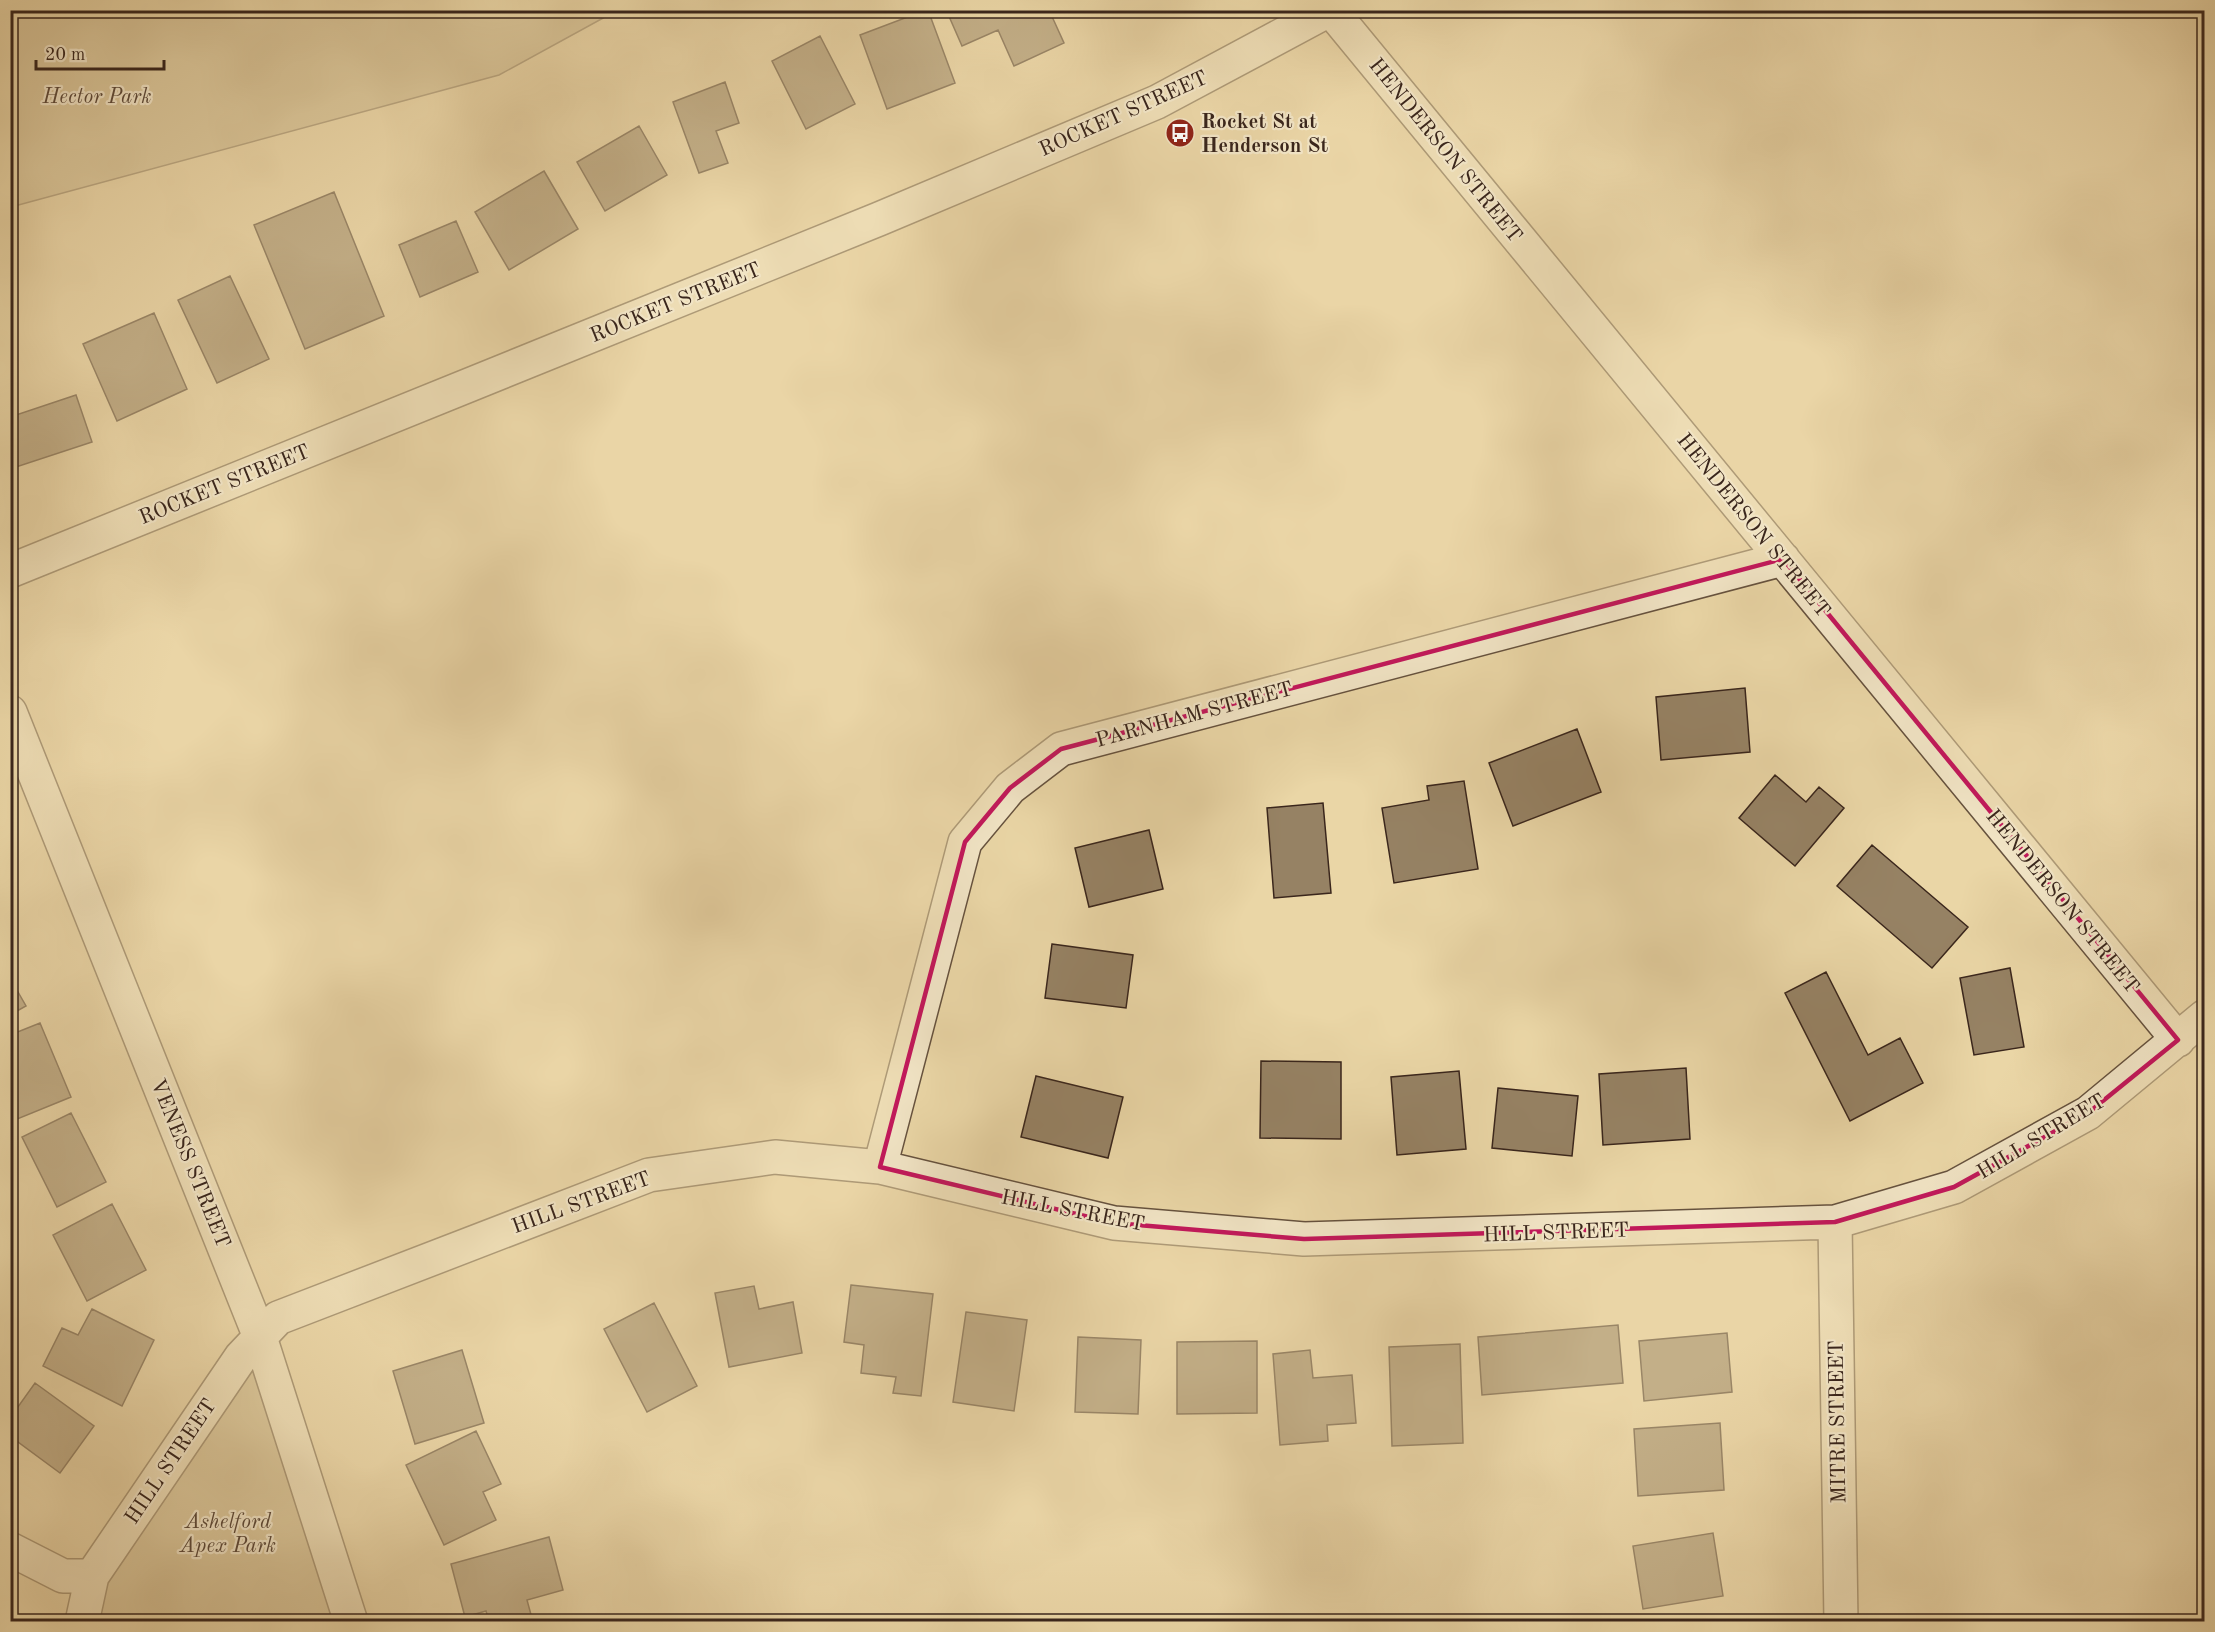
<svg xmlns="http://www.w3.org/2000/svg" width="2215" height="1632" font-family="'Old Standard TT',serif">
	<rect width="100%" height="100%" fill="#ead6a6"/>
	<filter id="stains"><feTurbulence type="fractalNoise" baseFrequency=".00333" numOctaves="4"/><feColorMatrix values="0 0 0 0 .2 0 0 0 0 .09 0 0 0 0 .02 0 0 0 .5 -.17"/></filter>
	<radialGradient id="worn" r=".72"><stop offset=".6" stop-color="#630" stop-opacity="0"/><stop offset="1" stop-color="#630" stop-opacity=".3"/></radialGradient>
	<path fill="#ccb88f" stroke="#836f56" stroke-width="1.5" d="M11,10h605v1l-117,64 -488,132z
		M260,1337l86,284 -264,1z"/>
	<path fill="#968264" stroke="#3a261c" stroke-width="1.5" d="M926,10h2l27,73 -68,26 -27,-74z
		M956,10h93l15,33 -50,23 -16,-36 -36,16 -14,-32z
		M820,36l35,68 -49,25 -34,-68z
		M725,82l14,41 -23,8 12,32 -29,10 -26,-71z
		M639,126l28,49 -62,36 -28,-49z
		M544,171l34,58 -69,41 -34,-58z
		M334,192l50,124 -79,33 -51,-124z
		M456,221l22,51 -58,25 -21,-52z
		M230,276l39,83 -52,24 -39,-83z
		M154,313l33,76 -70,32 -34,-77z
		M76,395l16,47 -82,27v-52z
		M1745,688l5,64 -89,8 -5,-63z
		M1577,729l24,63 -88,34 -24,-63z
		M1775,775l31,27 13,-15 25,21 -49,58 -56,-48z
		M1464,781l14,88 -84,14 -12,-75 47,-8 -2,-14z
		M1323,803l8,90 -57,5 -7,-90z
		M1149,830l14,59 -74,18 -14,-59z
		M1872,845l96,82 -36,41 -95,-82z
		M1052,944l81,11 -7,53 -81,-10z
		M2010,968l14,79 -50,8 -14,-77z
		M1826,972l42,83 32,-17 23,45 -73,38 -65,-128z
		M10,978l16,28 -16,9z
		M40,1023l31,74 -61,25v-87z
		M1261,1061l80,1v77l-81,-1z
		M1686,1068l4,71 -87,6 -4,-71z
		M1459,1071l7,78 -69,6 -6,-78z
		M1036,1076l87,21 -15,61 -87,-21z
		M1498,1088l80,8 -6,60 -80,-8z
		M71,1113l35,69 -49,25 -35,-70z
		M112,1204l34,66 -59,31 -34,-66z
		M851,1285l82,9 -12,102 -28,-3 3,-16 -35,-4 3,-28 -20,-3z
		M754,1286l5,23 34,-7 9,51 -73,14 -14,-74z
		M654,1303l43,83 -50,26 -43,-83z
		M92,1309l62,31 -32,66 -79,-40 19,-38 16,7z
		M966,1312l61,8 -13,91 -61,-9z
		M1618,1325l5,58 -141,12 -4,-58z
		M1727,1333l5,59 -88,9 -5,-60z
		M1078,1337l63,3 -3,74 -63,-2z
		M1257,1341v72l-80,1v-72z
		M1460,1344l3,99 -71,3 -3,-99z
		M462,1350l22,73 -69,21 -22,-73z
		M1310,1350l3,28 39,-3 4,48 -29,2 1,16 -48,4 -7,-91z
		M35,1383l59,43 -34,47 -50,-37v-18z
		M1720,1423l4,67 -86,6 -4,-67z
		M476,1431l25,53 -18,8 13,28 -52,25 -38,-80z
		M1713,1533l10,63 -80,13 -10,-63z
		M549,1537l14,53 -36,10 6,22h-44l-3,-11 -21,6 -14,-53z"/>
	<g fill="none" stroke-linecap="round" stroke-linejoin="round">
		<g stroke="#66523e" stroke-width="36">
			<path id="minor" d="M1331,10l847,1030
				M10,712l250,625 91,285
				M880,1167l85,-325 45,-54 51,-39 722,-190
				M1835,1222l6,400
				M10,1549l53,27h29
				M82,1622l10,-46 149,-219 37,-39 371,-143 126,-18 105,10 234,56 190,16 531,-17 119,-35 134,-74 116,-96"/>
		</g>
		<g stroke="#66523e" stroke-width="36">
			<path id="tertiary" d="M10,571l869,-352 278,-117 172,-92"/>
		</g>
		<use href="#minor" stroke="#f1e4c5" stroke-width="33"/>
		<use href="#tertiary" stroke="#f1e4c5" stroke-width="33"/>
	</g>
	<path d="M0 0H2215V1632H0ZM1783,559l395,481 -90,73 -134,74 -119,35 -531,17 -190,-16 -234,-56 85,-325 45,-54 51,-39z" fill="#ead6a6" fill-opacity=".55" fill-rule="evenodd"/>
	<path fill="none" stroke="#c2185b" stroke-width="4.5" stroke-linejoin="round" d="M1783,559l395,481 -90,73 -134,74 -119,35 -531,17 -190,-16 -234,-56 85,-325 45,-54 51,-39z"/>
	<defs>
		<g id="bus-disc" transform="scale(1.5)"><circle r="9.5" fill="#8f2418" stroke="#f1e4c5"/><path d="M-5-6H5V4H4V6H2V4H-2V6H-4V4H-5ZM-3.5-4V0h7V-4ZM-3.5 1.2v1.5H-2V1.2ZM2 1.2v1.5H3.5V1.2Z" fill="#fff"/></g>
	</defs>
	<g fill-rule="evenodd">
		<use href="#bus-disc" x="1180" y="133"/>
	</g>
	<g text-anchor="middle" stroke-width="4.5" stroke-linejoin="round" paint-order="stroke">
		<g font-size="21" font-style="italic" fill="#5e4a39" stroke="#f1e4c5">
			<text x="97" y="103">Hector Park</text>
			<text x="228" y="1528">Ashelford<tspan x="228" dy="24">Apex Park</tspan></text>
		</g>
		<g font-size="21" fill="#3a261c" stroke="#f1e4c5">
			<text transform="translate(1123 113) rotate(-24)" y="7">ROCKET STREET</text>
			<text transform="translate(1446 150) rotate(51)" y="7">HENDERSON STREET</text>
			<text transform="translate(675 302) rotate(-22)" y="7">ROCKET STREET</text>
			<text transform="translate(224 484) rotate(-22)" y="7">ROCKET STREET</text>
			<text transform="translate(1754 525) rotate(51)" y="7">HENDERSON STREET</text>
			<text transform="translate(1194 714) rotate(-15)" y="7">PARNHAM STREET</text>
			<text transform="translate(2063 901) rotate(51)" y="7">HENDERSON STREET</text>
			<text transform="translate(2041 1136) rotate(-31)" y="7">HILL STREET</text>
			<text transform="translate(191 1163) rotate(68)" y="7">VENESS STREET</text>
			<text transform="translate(581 1202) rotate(-20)" y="7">HILL STREET</text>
			<text transform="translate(1073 1210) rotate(11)" y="7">HILL STREET</text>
			<text transform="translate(1556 1232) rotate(-2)" y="7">HILL STREET</text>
			<text transform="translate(1837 1422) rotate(-91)" y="7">MITRE STREET</text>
			<text transform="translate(170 1461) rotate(-56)" y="7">HILL STREET</text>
		</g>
		<g font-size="21" font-weight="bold" fill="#3a261c" stroke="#f1e4c5" text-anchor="start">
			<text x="1201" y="128">Rocket St at<tspan x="1201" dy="24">Henderson St</tspan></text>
		</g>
	</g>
	<rect width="2215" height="1632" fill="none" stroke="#ead6a6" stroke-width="36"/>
	<rect x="12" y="12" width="2191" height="1608" fill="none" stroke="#3a261c" stroke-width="3"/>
	<rect x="18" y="18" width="2179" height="1596" fill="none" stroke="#3a261c" stroke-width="1.5"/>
	<path d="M36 60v9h128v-9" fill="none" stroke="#3a261c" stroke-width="3"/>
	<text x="45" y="60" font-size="18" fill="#3a261c" stroke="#f1e4c5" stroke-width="4.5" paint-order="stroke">20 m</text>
	<rect width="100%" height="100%" filter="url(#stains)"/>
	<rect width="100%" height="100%" fill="url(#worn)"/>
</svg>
